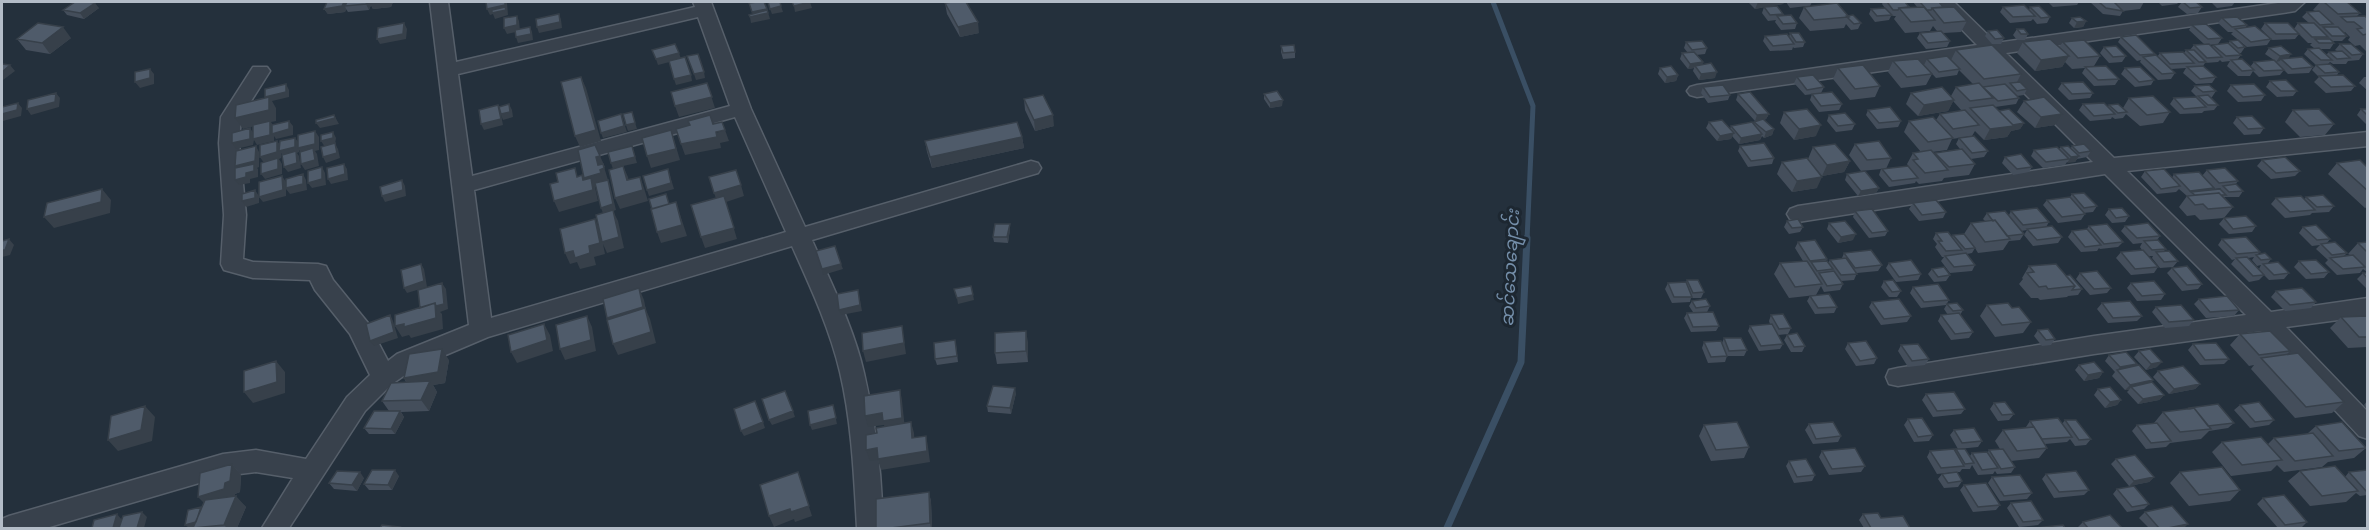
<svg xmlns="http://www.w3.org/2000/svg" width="2369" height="530" font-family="Rubik,'Noto Sans Myanmar',sans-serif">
	<rect width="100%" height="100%" fill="#24303c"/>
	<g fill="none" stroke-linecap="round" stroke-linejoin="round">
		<path stroke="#3a4f64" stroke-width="5" d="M1493,2l40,104 -6,134"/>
		<path stroke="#3a4f64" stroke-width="7" d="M1447,528l74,-166 6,-124"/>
		<g stroke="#565f6a" stroke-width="3">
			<path id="minor" d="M430,2h18l8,60 239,-55 -2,-5h18l40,107 54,118 226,-66 7,2 3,5 -3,5 -226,67c19,43 42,88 52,133 12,51 18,104 19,155h-26c-3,-52 -5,-105 -17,-156 -10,-43 -30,-86 -48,-126l-304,91 -73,31 -23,16 -27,27 -76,117h-27l31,-50 -37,-6 -33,4 -177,52h-44v-9l7,-3 214,-62 33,-4 50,9 41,-62 23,-22 -20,-41 -35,-44 -5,-10 -57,-2 -29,-8 -3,-6 3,-49 -5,-72 2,-26 32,-50h14l3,4 -29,46 -2,26 7,72 -3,44 10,3 65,2 8,2 7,14 35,43 20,38 9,-7 72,-29zM698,17l32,89 -258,70 -14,-102zM735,117l51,115 -295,86 -17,-128z
				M1935,2h19l42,41 289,-41h20l-10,9 -6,1 -283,41 108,105 254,-26v14l-241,25 144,141 97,-14v18l-82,11 82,85v27l-9,-3 -98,-105 -167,23 -196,32 -9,-2 -3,-7 3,-7 9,-2 196,-32 152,-21 -141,-141 -307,48 -8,-3 -3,-5 3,-5 8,-3 295,-44 -106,-106 -290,41 -7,-2 -3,-4 3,-4 7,-2 280,-40z"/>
		</g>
		<use href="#minor" fill="#38414c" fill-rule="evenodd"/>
	</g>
	<path fill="#444e5b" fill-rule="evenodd" d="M327,2h66l-2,5 -18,2 -2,-4 -2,5 -21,2 -2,-3 -1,3 -17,2 -4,-5z
		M1748,2h36l-1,2 -13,2 13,8 -1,2 15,7 -2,6 -14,1 -6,-8 1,-2 -8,1 -6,-8 2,-6 -9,2z
		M1786,2h26l-2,4 37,10 14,7 -3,6 -7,1 -5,-6 -2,4 -34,3 -11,-13 5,-11 3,-1 -17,2z
		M1883,2h22l4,5h8l-4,-5h26l4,5 24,14 -6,11 -18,1 7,8 -3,6 -21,2 -9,-11 3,-5 17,-2 -4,-5 -3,5 -25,2 -11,-14 2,-3h-5l-2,4 -14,2 -6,-8 2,-5 14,-1 -3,-4z
		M2048,2h31l-2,3 -24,2z
		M2090,2h54l-4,7 -17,2 -3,5 -17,-2z
		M2158,2h21l-2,2 -15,2z
		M2182,2h14l6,5 -4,6 -11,1 -9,-7z
		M2213,2h22l-3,4 -15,2 -5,-5z
		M2320,2h27l13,11 -3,3 10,2v34l-7,-7 -5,1 -7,-6 2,-3 -5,-5 -1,1 3,3 -5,5h-9l1,2 -4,6h-11l7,6 3,-3 8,-1 -2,-1 5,-6 23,10 -4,6 -11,1 -2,3h-13l-3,-2 -2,2 11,8 -2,3 18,11 -4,5 -25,2 -12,-11 5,-5 -7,-7 4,-5 -12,-11 4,-5 6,-1 -4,-3 2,-2h-4l-9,-9 -4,5 -23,1 -11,-11 4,-6 29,6 4,-6h11l-7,-6 5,-5 8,-1 -2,-1z
		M945,3l34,30 -19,4 -13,-23z
		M2003,7l26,3 1,-3 20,10 -3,6 -10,1 -4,-5 -2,2 -21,2 -10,-11z
		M99,8l-15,11 -17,-4 -4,-5z
		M2072,18l14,3 -3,6 -9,1 -5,-5z
		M2222,18l25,7 -1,2 25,12 -4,6 -20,2 -16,-13 2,-2h-5l-10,-9z
		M2192,25l30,13 -4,6 -9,1 3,2 1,-2 15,-1 2,-3 15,6 -4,6h-3l3,2 -4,5 13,7 4,-5 20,-2 -9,-6 4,-6 22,6 -3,4 25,9 -4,6 -21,1 -4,-4 -4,5 -21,2 -6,-6 -3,5h-12l-11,-10 3,-5 -8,1 -2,-2 -2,2 -13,1 -2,3 13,11 -4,6 -16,1 -13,-11 3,-5 -15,1 4,4 -4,6 -13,1 -18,-18 1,-2 -4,1 -19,-19 3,-5 34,17 -1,2 3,1 3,-4h24l2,-3h4l4,-5 10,-1 -15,-14z
		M2017,29l11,5 -3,6h-8l-4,-5z
		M1988,31l16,7 -3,6h-9l-7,-8z
		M1790,33l15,9 -2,5 -9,1 -1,-1 -1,3 -22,1 -7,-10 2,-5 24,1z
		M71,38l-21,16 -24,-4 -9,-11z
		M1686,42l21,6 -2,6 -9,1 7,7 -1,3 13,13 -16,2 -6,-9 1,-3 -6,1 -8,-10 2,-6h6l-4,-5z
		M2023,42l36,5 4,-5 37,14 -6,10 25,13 -4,6 -21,1 -12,-13 3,-5 -13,1 -7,-7 -3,5 -27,4 -18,-18z
		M1281,46l14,6v6l-12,1 -2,-7z
		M2104,47l22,9 -4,6 -13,1 -9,-10z
		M1956,50l65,24 -4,8 10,7 -3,6 -7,1 2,2 -3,6 -21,3 4,4 25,12 -4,6 -9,2 -4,6 -23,3 -9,-9 -3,5 -20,3 -5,11 -15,2 3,2v-1l25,-4 -4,-5 3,-6 29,13 -4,6 -13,2 4,5 -6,11 -25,3 -2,3 -23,3 -3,-3 -1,2 -26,4 -10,-12 2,-6 -20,2 -12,-16 6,-11 36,14 -5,11 23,-2 -2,-3 6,-11 8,-1 -17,-20 5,-11 27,-1 4,-6 22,-3 -9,-10 -5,10 -30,5 -12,-12 5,-11 40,3 5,-9 17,-3 -14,-14 -2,5 -21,3 -12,-13 3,-6 24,1z
		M1893,61l39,13 -6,11 -25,3 -13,-16z
		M1660,68l18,7 -2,6 -11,2 -7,-9z
		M1838,68l42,18 -5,11 -25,3 -17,-21z
		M2125,68l29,12 -3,5 -16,2 -14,-13z
		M1797,77l27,10 -3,6 -16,2 -11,-12z
		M2364,77h3v13l-8,-7z
		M2270,81l27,10 -4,5 -16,1 -11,-10z
		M2062,83l31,10 -3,5 -21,2 -11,-11z
		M2231,85l34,10 -4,6 -23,1 -11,-11z
		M2195,86l21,5 -4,6h-1l7,8 -4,5 -10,1 -2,2 -22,1 -10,-10 4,-6h23v-1l-6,-6z
		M1703,87l27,8 -2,5 -20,3 -7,-10z
		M1264,94l18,12 -12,2 -6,-9z
		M1738,94l31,20 -3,5 -2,1 10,9 -2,6 -8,3 -2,-2 -2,4 -21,4 -7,-8 -1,3 -14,2 -11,-13 3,-6 21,7 1,-3 23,-2 1,-3 -19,-21z
		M1812,94l30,10 -3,6 -20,2 -9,-12z
		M2129,98l41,14 -7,11 -23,3 -14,-12 -3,4 -8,1 -3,-2 -1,2 -21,2 -11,-11 4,-6 25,3 1,-2 14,3z
		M1024,99l30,27 -19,5 -10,-21z
		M2024,101l31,24 -20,3 -18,-16z
		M2361,109h6v16l-10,-10z
		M1868,110l33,11 -3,6 -21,2 -11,-14z
		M2293,110l41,14 -9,11 -25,2 -15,-15z
		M1784,112l32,24 -22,4 -14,-17z
		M1829,115l26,9 -3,6 -16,2 -9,-11z
		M2237,117l27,11 -4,6 -16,1 -11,-12z
		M1022,137l2,11 -92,20 -5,-16 -2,-11z
		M1740,146l34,12 -2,6 -24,3 -10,-16z
		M2072,146l19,5 -4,6 -10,2 -2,3h-8l-2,3 -22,3 -12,-12 3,-6 25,-1 2,-2 10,1z
		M1813,147l37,14 -6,11 -22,4 -14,-17z
		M2005,157l27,10 -3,5 -16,3 -11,-12z
		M2262,160l38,11 -5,5 -24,3 -14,-13z
		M1782,162l35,26 -25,4 -15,-18z
		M2337,163l30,4v40l-2,1 -37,-34z
		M2207,170l31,11 -3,4 8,6 -4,6h-15l9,10 -9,11 -24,2 -5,-5 -8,1 -8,-9 8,-11 -8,-7 -3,3 -19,2 -16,-17 4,-6 27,7 2,-4 40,14 -1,2 7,-1 1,-1 -6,1 -13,-13z
		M1847,174l32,14 -3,5 -18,3 -13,-16z
		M2072,194l25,12 -4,6 -10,1 2,1 -4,6 -23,3 -15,-18 4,-5 23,-3z
		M2306,197l28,9 -5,6 -17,1 -2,2 -25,3 -14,-14 5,-6 28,2z
		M1913,203l33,9 -3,6 -24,3 -10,-12z
		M2109,209l20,7 -4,6 -13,1 -7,-8z
		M1855,211l33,20 -3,5 -16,2 -16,-21z
		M2011,211l38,11 -3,5 16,10 -4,6 -25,3 -9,-11 3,-5 -6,1 3,3 -4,6 -11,1 -6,9 -25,3 -3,-5 -3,5 -5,1 8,11 -3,6 -22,2 -9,-12 3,-4h-2l-7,-10 2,-3 -4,-5 3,-6 16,4 1,-2 11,-1 7,-11 14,-2 -2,-2 4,-6 22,2z
		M2224,218l32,8 -4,6 -23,2 -10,-10z
		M1787,221l16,6 -3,5 -11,2 -5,-7z
		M1829,223l24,17 -15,3 -11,-14z
		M2089,226l34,16 -5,5 -18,2 -1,-1 -2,3 -16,1 -13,-15 4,-6 14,-1z
		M2125,226l35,10 -3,4 9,9 -2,2 14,10 -5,6 -13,1 -8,-10 1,-2h-5l10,11 -4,6 -23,2 -15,-17 5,-6 21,-2 -2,-3 2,-4 -9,1 -12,-13z
		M2303,227l27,12 -3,4 20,10 -3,3 6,-1 -2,-1 10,-11 9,-1v30l-4,-3 -3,4 -23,2 -12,-12 3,-3 -12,-11 4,-4 -8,1 -13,-13z
		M1010,229l-2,14 -14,-1 -1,-5z
		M2222,239l38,13 -2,2 13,5 -3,4 21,10 -5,6 -15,1 -5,-5 -5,5 -10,2 -18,-18 4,-5 -3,1 -14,-15zM2254,257l-2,3 5,6 4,-1 -2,4 -11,-11z
		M1798,242l29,17 -1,2 2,2 2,-3 12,-2 2,-5 38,12 -4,6 -21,2 -3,7 -13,1 2,3 -3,6 -16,2 -3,-6 -5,9 -27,3 -15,-24 6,-11 23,-2 -8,-13z
		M2299,261l30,11 -5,6 -18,1 -12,-12z
		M1889,263l32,11 -3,6 -22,2 -10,-14z
		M2029,266l37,10 16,13 -4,6 -10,1 -1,1 -27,3 -2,-2h-7l-12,-14 4,-5 -1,-1z
		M2172,268l30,16 -4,5 -16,2 -15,-18z
		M1932,269l18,6 -4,6 -12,1 -6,-8z
		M2080,273l31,15 -4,5 -17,2 -14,-16z
		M2363,273h4v16l-10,-10z
		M1687,280l17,12 -3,6h-10l-1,4 -18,1 -7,-14 3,-6 18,-1z
		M1884,281l17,10 -4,6h-8l-8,-10z
		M2131,283l34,11 -4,6 -24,1 -10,-13z
		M1913,287l36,13 -3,5 -25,3 -11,-15z
		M2276,291l40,11 -5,6 -26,3 -14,-14z
		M1810,296l27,11 -3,6 -19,1 -8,-13z
		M2199,299l40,11 -5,6 -28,2 -12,-14z
		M1692,301l18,5 -3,6 12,14 -3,5 -25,1 -7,-14 3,-5 6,-1 -4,-6z
		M1872,302l39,14 -4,6 -26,3 -12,-18z
		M2102,303l40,13 -5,5 -29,2 -11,-14z
		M1947,304l16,6 -3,5 13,17 -4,6 -18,2 -13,-19 3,-6h7l-4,-6z
		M1987,305l25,3 19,14 -8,11 -28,4 -15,-21z
		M2156,307l38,13 -5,6 -24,2 -13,-16z
		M1771,315l20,13 -3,6 -10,1 5,9 -3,5 -21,2 -11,-20 2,-5 20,-2 -1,-3z
		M2367,316v31l-19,1 -18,-20 11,-11z
		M2038,330l17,9 -4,6 -9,1 -8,-10z
		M2240,334l50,17 -4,4 58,47 -12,11 -37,5 -44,-49 3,-4 -5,1 -19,-21z
		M1787,335l18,11 -3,6h-11l-7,-12z
		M1724,338l23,12 -3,6h-17l-2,6 -17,1 -6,-15 2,-6 18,1z
		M1028,342v20l-31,2 -2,-11z
		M1848,343l29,15 -3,6 -18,2 -11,-17z
		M2193,344l36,15 -5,5 -24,1 -12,-15z
		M956,345l2,17 -21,3 -2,-6z
		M1901,345l28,14 -4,6 -17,2 -10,-16z
		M2139,351l18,16 -11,3 -12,-13z
		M2109,355l26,11 18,14 -2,3 13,12 -5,5 -21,4 -11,-12 2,-2h-4l-13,-14 3,-4 -10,-11z
		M449,360l-4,23 -12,2 4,7 -8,19 -28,1 3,5 -9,17h-26l-5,-6 25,-17 -7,-10 24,-19 -2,-4z
		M2079,365l24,7 -4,6 -15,3 -9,-11z
		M2158,371l42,13 -5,5 -26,5 -16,-17z
		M2098,389l23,11 -4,5 -12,3 -11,-13z
		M1016,393l-5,21 -23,-2 -1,-6z
		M1926,394l39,15 -4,5 -28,3 -11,-17z
		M2367,401v8l-3,-4z
		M1994,403l20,11 -5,6 -11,1 -8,-12z
		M2240,405l34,15 -5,5 -19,3 -16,-18z
		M2189,408l45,15 -6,5 -19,3 -8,8 -31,4 -4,4 -20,2 -14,-18 5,-6 17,-2 9,-11 25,-3z
		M1908,419l25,16 -4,6 -15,1 -10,-17z
		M2065,420l26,19 -5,6 -11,1 -5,-7 -3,3 -22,2 2,4 -8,10 -28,3 4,6 -4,6 -14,1 -2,-3 -2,3 -15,1 -6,-10 -2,4h-8l-2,3h-3l5,9 -4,6 -14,1 -6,-9 4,-5 14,-2 -19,2 -10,-17 3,-6h25l1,-2 14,7 2,-3 16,-1 1,-2 11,-1 -5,-8 8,-11 23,-2v-1l4,-6 32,3z
		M1809,424l32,12 -3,6 -25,2 -8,-14z
		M1704,425l45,22 -5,11 -33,3 -12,-25z
		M2316,426l50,22 -12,10 -26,4 -6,5 -38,5 -7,-7 -6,6 -40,5 -19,-24 10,-10 46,2 6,-6 33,-4z
		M1954,430l28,11 -4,6 -20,2 -8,-14z
		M1822,451l43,15 -4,6 -32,3 -10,-18z
		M2116,459l38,18 -5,5 -20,4 -18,-22z
		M1789,461l26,14 -3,6 -18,2 -8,-17z
		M232,464l9,11 -1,17 -5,2 -1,2 12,11 -9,21h-48z
		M2367,470v25l-7,1 -4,-3 -10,9 -36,4 -22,-25 12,-10 45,6 4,-5z
		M2180,472l60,18 -10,11 -41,5 -19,-23z
		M2046,474l43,16 -5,5 -30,3 -12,-19z
		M399,476l-7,14h-23l-5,-6z
		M1992,477l40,16 -5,6 -27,2 -12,-18z
		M364,478l-7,13 -23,-2 -5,-6z
		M1964,485l36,20 -4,5 -23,2 -13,-22z
		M2117,489l32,15 -5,5 -17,3 -14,-18z
		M929,492l2,10 1,26h-56z
		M2263,498l44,24 -6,6h-23l-21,-24z
		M2011,503l32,17 -5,5 -19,2 -12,-19z
		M2145,512l39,16h-35l-10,-10z
		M1863,514l18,4 29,10h-46l-5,-8z
		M2083,522l39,6h-43l-1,-1z"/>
	<path fill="#37404a" d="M344,2h5l-4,4 1,3 -1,3 -17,2 -4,-5z
		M367,2h26l-2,5 -18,2 -2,-4 -2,5 -3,-6z
		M505,2h1l1,1 1,12 -13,4 -2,-5 -3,1 -3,-6z
		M810,2l2,6 -17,4 -1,-6z
		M1758,2h26l-1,2 -28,5z
		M95,3l4,5 -15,11 -4,-6z
		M781,6l2,6 -11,2 -2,-5z
		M767,9l3,10 -19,4 -1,-6h4l-2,-5z
		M559,14l2,6 1,8 -23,5 -2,-6z
		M517,16l2,5 1,10 -13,3 -3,-6z
		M2086,21l-3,6 -9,1 3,-6z
		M978,22l1,11 -19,4 -2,-10z
		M404,23l3,6 -1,10 -26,5 -3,-5z
		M63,27l8,11 -21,16 -8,-11z
		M530,27l2,5 1,8 -15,3 -2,-6z
		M679,53l2,6 -23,6 -2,-6z
		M2291,54l-4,6 -6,-1 -1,2 -4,1 4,-6z
		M2069,56l-7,11 -27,4 6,-11z
		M1703,62l-2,5 -6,-1 -1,2 -6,1 2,-5z
		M10,65l5,6 -12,9 -1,-1v-7z
		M150,69l4,5v10l-14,4 -5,-6z
		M704,72l1,6 -9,2 -2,-6z
		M1717,72l-2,6 -16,2 2,-6z
		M691,75l1,6 -16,4 -2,-6z
		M1678,75l-2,6 -11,2 2,-6z
		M581,77l5,11 15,53 -21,6 -5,-11z
		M707,83l8,25 -36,9 -4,-11z
		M286,84l3,6v7l-17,4 4,7v13l-5,1 3,5 15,-6 4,5v9l-17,4 -2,-3v5l-17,4 -3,-5 -1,5 -17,4 -4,-6 18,-15 4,6 16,-12 -27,7 -8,-11 34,-16 -4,-5z
		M56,93l4,5 -1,9 -28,8 -4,-6z
		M1283,100l-1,6 -12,2v-5z
		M1954,100l-6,11 -30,5 6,-11z
		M18,103l4,5 -1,8 -18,5 -1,-3v-4z
		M509,104l3,6 1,7 -10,3 -2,-5 2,10 -19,5 -3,-6 17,-19 2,5z
		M632,112l5,17 -9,2 -2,-6z
		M621,114l6,18 -24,6 -2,-5z
		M1769,114l-3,5 -11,2 2,-6z
		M2062,114l-7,11 -20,3 6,-11z
		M334,115l5,9 -19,4 -4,-5z
		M1053,115l1,11 -19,5 -1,-11z
		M2024,123l-4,6 -9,2 -4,6 -23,3 6,-11z
		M1821,125l-5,11 -22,4 5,-11z
		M1774,129l-2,6 -8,3 2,-6z
		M671,130l9,30 -29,8 -4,-12z
		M725,130l4,11 -9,2 1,5 -36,7 -4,-11z
		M315,131l4,6v13l-4,1 2,3 2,12 -14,4 -4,-6 1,-10 -3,-4v2l-2,1 2,3 2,12 -13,4 -4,-5 -1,-11 -2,-3v5l-2,1 3,5v10l-17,5 -4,-5 3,-11 -4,-6 17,-16 4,5 14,-8 4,5z
		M333,132l3,6 -1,6 3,5 2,9 -14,5 -3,-6 2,-10 -4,-6z
		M1734,133l-3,6 -14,2 3,-5z
		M1762,134l-2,6 -21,4 2,-6z
		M1022,137l2,11 -92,20 -2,-11z
		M256,146l3,6v15l-2,1 1,1v8l-8,2v4l-11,2 -4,-5 4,-8 -4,-6z
		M632,146l5,17 -14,3 5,11 3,14 -4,-11 -14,-11 -2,-6z
		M600,156l5,11h-1l4,13 -3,1 1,3 -11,3 3,14 -39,11 -5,-11 29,-21 -1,-5 7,14 -5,-11 14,-13 -2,-8z
		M2079,156l-4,6 -8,1 4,-6z
		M1850,161l-6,11 -22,4 5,-11z
		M344,164l3,5 1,11 -17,4 -3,-5z
		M322,167l3,6 1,12 -14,3 -4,-5z
		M668,169l6,20 -25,7 -2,-6z
		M303,174l3,6 1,10 -17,4 -4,-5v7l-23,6 -4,-5 23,-21 4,6z
		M640,177l4,11 4,13 -28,8 -5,-11z
		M1822,177l-5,11 -25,4 5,-11z
		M402,180l3,6 1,10 -21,6 -3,-6z
		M608,180l2,5 6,25 -3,1 5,10 6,27 -17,5 -4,-9 2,10 -11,3 2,8 -16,4 -3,-7 -7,2 -5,-11 24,-7 6,-27 5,11 3,-17 -2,-5z
		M741,185l3,11 -18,6 11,37 -32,9 -4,-11 17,-33 -4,-11z
		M1879,188l-3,5 -18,3 3,-5z
		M102,189l9,11 -1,13 -56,15 -10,-11z
		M255,190l4,6v7l-13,4 -4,-6z
		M676,202l11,34 -26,7 -4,-11z
		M1010,224v5l-2,14 -1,-6z
		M1856,234l-3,6 -15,3 3,-6z
		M9,239l5,6 -4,10 -8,2v-7z
		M421,264l3,5 3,18 -20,6 -3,-5z
		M841,264l2,5 -20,6 -1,-6z
		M442,283l4,6 2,20 -8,3 2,2 1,15 -32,9 -2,-3 -7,2 -7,-11 25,-15z
		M639,288l5,12 2,10 4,9 6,24 -38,12 -5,-11v-15l-6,-11z
		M858,290l4,21 -21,4 -2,-5z
		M973,295l1,5 -16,4 -1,-6z
		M390,315l3,6 5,17 -24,8 -4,-5z
		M587,316l5,11 4,24 -31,9 -5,-11z
		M544,324l6,11 3,16 -36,12 -6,-11z
		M902,326l4,28 -40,8 -3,-11z
		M1026,331l2,11v20l-2,-11z
		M442,349l7,11 -4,23 -12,2 4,7 -8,19 -8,-11 -10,-11 -7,-11z
		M276,361l9,11v21l-32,10 -9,-11z
		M2162,362l-5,5 -11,3 5,-6z
		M2137,364l-5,6 -15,1 3,-4z
		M2103,372l-4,6 -15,3 4,-6z
		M2153,380l-5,6 -17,1 -2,3h-4l5,-5z
		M2200,384l-5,5 -26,5 5,-5z
		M1015,388l1,5 -5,21 -1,-6z
		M900,390l2,11 3,28 -19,3 -2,-7 -16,2 -3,-11z
		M2164,395l-5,5 -21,4 5,-5z
		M2121,400l-4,5 -12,3 5,-6z
		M833,405l4,19 -25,6 -2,-5z
		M145,406l10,11 -3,24 -34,10 -10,-11z
		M400,411l4,6 -9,17 -4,-5z
		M793,411l2,6 -23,8 -3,-5z
		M763,422l2,6 -21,8 -3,-5z
		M911,422l3,11 1,16 -3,-11z
		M926,436l2,11 2,15 -49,8 -3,-10 -8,1 -4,-11z
		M232,464l9,11 -1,17 -5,2 -1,6 -25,8 -11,-11 27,-14z
		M395,470l4,6 -7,14 -4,-5z
		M360,472l4,6 -7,13 -5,-6z
		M798,472l14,44 -17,6 -1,-3 -20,8 -5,-11z
		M2154,477l-5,5 -20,4 5,-5z
		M929,492l2,10 1,26h-1l-1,-5z
		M236,496l10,11 -9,21h-10l-3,-3z
		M142,512l5,5 -3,11h-7z
		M117,514l5,6 -2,8h-7z
		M198,521l-2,7h-7l-4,-3z
		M2188,524l-4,4h-16z"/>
	<path fill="#4f5b6a" stroke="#37404a" stroke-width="1.5" d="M75,2h13l7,1 -15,10 -17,-3z
		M327,2h17l-2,4 -18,3z
		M347,2h20l-1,2 -21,2z
		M486,2h19v3l-18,4z
		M757,2h7l3,7 -15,3 -3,-9z
		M768,2h12l1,4 -11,3z
		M792,2h18l-16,4z
		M952,2h14l12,20 -20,5 -13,-24z
		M1887,2h18l4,5 -10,1 -1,2h-5z
		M1920,2h19l4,5 -11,1 -1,2h-4z
		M2099,2h15l9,9 -17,-3z
		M2183,2h13l6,5 -12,1z
		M2324,2h23l13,11 -22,1z
		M1837,3l12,14 -35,3 -10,-13z
		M2024,5l11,11 -22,1 -10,-10z
		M1777,6l6,8 -13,1 -6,-8z
		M2039,6l11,11 -9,1 -11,-11z
		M505,7l1,3 -14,3v-3z
		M1924,7l11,13 -24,2 -12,-14z
		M1954,7l13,14 -23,2 -12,-15z
		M1885,8l7,7 -15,1 -6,-7z
		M767,10l1,3 -18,4 -1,-2z
		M2319,11l14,13 -13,1 -13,-13z
		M559,14l1,8 -23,5 -1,-8z
		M1791,15l6,8 -14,1 -6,-8z
		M1853,15l8,8 -7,1 -6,-6 1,-1 -2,-1z
		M517,16v9l-13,3v-10z
		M2365,16l2,2v16l-4,1 -6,-6 5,-1 -8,-6h-7l-6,-5z
		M2080,17l6,4 -9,1 -5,-4z
		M2237,17l10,8 -15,2 -10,-9z
		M38,23l25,4 -21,16 -25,-4z
		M404,23l-1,11 -26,5 1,-11z
		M2265,23h23l11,11h-23z
		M2298,23h16l14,14h-16z
		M2206,24l16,14 -14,1 -16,-14z
		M2255,26l16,13 -20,3 -16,-13z
		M530,27l1,7 -15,3 -1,-7z
		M2323,27h15l9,9h-15z
		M2017,29h7l4,5h-7z
		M1997,30l7,8 -9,1 -7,-8z
		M1941,31l9,10 -22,2 -8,-10z
		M1790,33h9l6,9h-9z
		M1787,34l7,10 -21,2 -8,-10z
		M2136,35l19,19 -15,1 -19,-18z
		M2050,39l19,17 -28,4 -18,-18z
		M2315,39h15l4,4h-15z
		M2084,40l16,16 -22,2 -15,-16z
		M2238,40l7,7 -7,1 -8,-7z
		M1702,41l5,7 -15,2 -6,-8z
		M2228,43l13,12 -15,1 -13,-11z
		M675,44l4,9 -23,6 -4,-9z
		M2209,44l13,13 -15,1 -13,-13z
		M2340,44h11l12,10 -11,1z
		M1294,45l1,7 -12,1 -2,-7z
		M1992,45l29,29 -37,5 -28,-29z
		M2116,46l10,10 -13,1 -9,-10z
		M2281,46l10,8 -11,2 -11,-8z
		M2319,48l13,12h-11l-13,-11z
		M2186,50h8l12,12h-7z
		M2342,51l8,7 -13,1 -8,-7z
		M1694,52l9,10 -13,2 -8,-11z
		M2183,52l11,11 -24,1 -10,-11z
		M698,54l6,18 -10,2 -7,-18z
		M2156,55l19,18 -13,1 -19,-17z
		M1947,56l13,13 -21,3 -12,-13z
		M685,57l6,18 -17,4 -5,-18z
		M2302,57l11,10 -21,2 -11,-10z
		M1918,59l14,15 -25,3 -14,-16z
		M2242,59l12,11 -12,1 -11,-11z
		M2274,60l10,10 -20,1 -10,-9z
		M1711,63l6,9 -16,2 -6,-8z
		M2,64l8,1 -8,7z
		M2330,64l9,8 -14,1 -9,-8z
		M1863,65l17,21 -25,3 -17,-21z
		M1671,66l7,9 -11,2 -7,-9z
		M2106,66l13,13 -21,1 -13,-13z
		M2203,66l13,11 -16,2 -13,-12z
		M2140,67l14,13 -15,2 -14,-14z
		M150,69v9l-15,4v-10z
		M1813,75l11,12 -17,3 -10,-13z
		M2343,75l12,11 -24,1 -12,-11z
		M581,77l15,53 -21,6 -14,-54z
		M2286,80l11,11h-16l-11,-10z
		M2020,82l7,7 -10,2 -7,-8z
		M2083,82l10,11 -21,1 -10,-11z
		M707,83l5,14 -37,9 -4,-14z
		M1979,83l14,15 -23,3 -14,-14z
		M286,84v8l-21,5v-8z
		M2005,84l14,14 -21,3 -15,-14z
		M2254,84l11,11 -22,2 -12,-12z
		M1723,85l7,10 -20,2 -7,-10z
		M2209,85l7,6 -13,1 -8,-6z
		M1942,87l12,13 -30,5 -13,-12z
		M1277,91l6,9 -13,3 -6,-9z
		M1750,92l19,22 -12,1 -19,-21z
		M1832,92l10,12 -21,2 -9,-12z
		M56,93l-1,9 -28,7 1,-9z
		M1043,95l10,20 -19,5 -10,-21z
		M2208,95l10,10h-10l-10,-9z
		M2153,96l17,16 -23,3 -18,-17z
		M269,97v13l-34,8 1,-13z
		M2044,97l18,17 -21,3 -17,-16z
		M2196,97l10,10 -22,2 -10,-11z
		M18,103l-1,7 -15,4v-7z
		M2104,103l11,11 -21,2 -11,-12z
		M509,104l1,8 -9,2 -2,-7z
		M2118,104l9,8 -9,1 -9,-8z
		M498,105l3,14 -20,5 -2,-14z
		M1993,105l21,21 -24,3 -20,-21z
		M1890,107l11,14 -22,2 -11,-13z
		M1807,109l14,16 -22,4 -15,-17z
		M2009,109l15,14 -11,2 -14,-14z
		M2319,109l15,15 -25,2 -16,-16z
		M2361,109h6v6z
		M1965,110l14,15 -26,4 -13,-15z
		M632,112l3,11 -9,2 -3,-11z
		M1845,113l10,11 -17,2 -9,-11z
		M621,114l3,12 -23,7 -3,-12z
		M334,115l1,3 -19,5v-3z
		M710,115l3,9 9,-2 3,8 -9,2 1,5 -36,7 -5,-15 14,-4 -2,-4z
		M2252,116l12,12 -16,1 -11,-12z
		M1933,117l20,21 -25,4 -19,-21z
		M1763,119l11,10 -8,3 -12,-10z
		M1722,120l12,13 -14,3 -11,-14z
		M270,121v14l-17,4v-14z
		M289,121v8l-17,5v-9z
		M1017,122l5,15 -92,20 -5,-16z
		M1752,122l10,12 -21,4 -10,-12z
		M250,128v11l-18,4v-10z
		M671,130l5,19 -29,7 -5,-18z
		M315,131v13l-17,4v-13z
		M333,132v6l-12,3v-6z
		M1974,136l14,15 -16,2 -13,-15z
		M295,138v9l-16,4 1,-10z
		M277,141v11l-17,5v-12z
		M1879,141l12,17 -24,2 -12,-16z
		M335,143l2,10 -14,4 -2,-10z
		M1764,143l10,15 -23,3 -11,-15z
		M1835,144l15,17 -23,4 -14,-18z
		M2084,144l7,7 -12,2 -7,-7z
		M595,145l5,11 -4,1 2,8 5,-1 1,4 -4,2 1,3 -17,5 -6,-28z
		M256,146l-1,15 -20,5 1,-15z
		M632,146l3,11 -24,6 -3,-11z
		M2068,146l11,10 -8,1 -10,-10z
		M2057,147l12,12 -23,3 -12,-12z
		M313,148l2,12 -14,4 -1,-12z
		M1962,149l13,15 -26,3 -14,-14z
		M1931,150l17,20 -23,3 -12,-13 5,-1 -5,-6z
		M296,151l1,12 -13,4 -2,-12z
		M2021,154l11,13 -15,2 -12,-12z
		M2285,157l15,14 -24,2 -14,-13z
		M278,158v11l-17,5v-11z
		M1807,158l15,19 -25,4 -15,-19z
		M2360,160l7,7v23l-30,-27z
		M254,164v7l-8,2v4l-11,3v-12z
		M344,164l1,10 -17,5 -1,-11z
		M623,166l4,14 13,-3 3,13 -28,8 -6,-28z
		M1908,166l10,12 -26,3 -10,-12z
		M322,167v12l-14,4v-12z
		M575,168l2,9 5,-2 1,5 8,-2 2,12 -39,11 -4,-17 8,-2 -2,-9z
		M2225,168l13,13 -19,2 -12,-13z
		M668,169l3,14 -24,7 -4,-14z
		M2164,169l16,17 -19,3 -16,-18z
		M736,170l5,15 -27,8 -5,-16z
		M1865,171l14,17 -18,3 -14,-17z
		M2199,172l15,16 -24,3 -16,-17z
		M303,174v10l-17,4v-9z
		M282,176l1,14 -24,7v-15z
		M402,180l1,10 -21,6 -2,-9z
		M608,180l5,24 -12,4 -6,-25z
		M2236,184l7,7 -14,1 -6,-6z
		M102,189l-1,13 -57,15 3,-14z
		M2220,189l6,6h-5l-2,-2 -24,2 -4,-3z
		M255,190v8l-13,3v-7z
		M2084,193l13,13 -13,2 -12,-14z
		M2219,193l14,14 -25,2 -5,-5 -8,1 -8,-9z
		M666,194l3,10 -17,5 -3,-10z
		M2323,195l11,11 -17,1 -11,-10z
		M724,196l10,32 -33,9 -10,-32z
		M2301,196l14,14 -25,2 -14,-14z
		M2070,197l15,17 -23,3 -15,-17z
		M1936,200l10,12 -24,3 -9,-12z
		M676,202l6,23 -25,7 -6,-23z
		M2037,208l12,14 -26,3 -12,-14z
		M2122,208l7,8 -13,2 -7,-9z
		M1872,209l16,22 -16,2 -17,-22z
		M613,210l6,27 -17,5 -6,-27z
		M2005,211l19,23 -17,2 -12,-16 -2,1 -6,-8z
		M2246,216l10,10 -23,3 -9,-11z
		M595,219l5,24 -11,3 1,7 -15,5 -2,-7 -8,2 -5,-24z
		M1798,219l5,8 -11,1 -5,-7z
		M1995,220l15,19 -25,3 -14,-19z
		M1845,221l11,13 -15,3 -12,-14z
		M2148,223l12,13 -23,2 -12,-12z
		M995,224h15l-3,13h-14z
		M2107,224l16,18 -19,2 -15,-18z
		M2316,225l14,14 -13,1 -14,-13z
		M2052,226l10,11 -25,3 -10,-11z
		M2087,229l14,16 -16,2 -13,-16z
		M1948,232l14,18 -16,1 -8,-10h4l-6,-8z
		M1964,234l11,14 -10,1 -12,-14z
		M2246,237l14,15 -23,2 -15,-15z
		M9,239l-4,11h-3v-9z
		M1815,240l12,19 -17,2 -12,-19z
		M2158,240l8,9 -14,1 -8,-9z
		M2335,242l12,11 -15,2 -11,-11z
		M2367,242v10l-9,-9z
		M835,246l6,18 -19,5 -6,-18z
		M1871,250l11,15 -27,3 -11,-15z
		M2143,250l15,17 -23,2 -14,-17z
		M2169,251l9,10 -14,1 -8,-10z
		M1966,253l9,12 -21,2 -9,-11z
		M2265,253l6,6 -10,1 -5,-5z
		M2353,255l12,12 -22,2 -13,-11z
		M2247,257l17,18 -11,1 -17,-18z
		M1846,258l11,16 -16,1 -11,-15z
		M1911,260l10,14 -22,3 -10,-14z
		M2316,260l13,12 -18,2 -12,-13z
		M1807,261l15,23 -27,3 -15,-24z
		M1827,261l6,8 -16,2 -6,-9z
		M2278,262l11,11 -15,2 -11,-11z
		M421,264l3,17 -20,7 -3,-18z
		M2056,264l19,22 -27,3 -2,-3 -7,1 -12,-14 7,-1 -5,-6z
		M2187,266l15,18 -15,1 -15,-17z
		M1944,267l6,8 -12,2 -6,-8z
		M1834,271l9,13 -16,2 -8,-13z
		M2097,271l14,17 -17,1 -14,-16z
		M2363,273h4v5z
		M2070,275l12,14 -10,1 3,-4 -9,-10z
		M1687,280h11l6,12 -11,1z
		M1893,280l8,11 -9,1 -8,-11z
		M2154,281l11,13 -23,2 -11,-13z
		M1686,282l6,15h-18l-6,-14z
		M442,283l2,21 -8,2 -1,-3 -15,5 -2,-18z
		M1938,284l11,16 -25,2 -11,-15z
		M971,286l2,9 -16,3 -3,-9z
		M639,288l4,19 -36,11 -4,-19z
		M2302,288l14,14 -26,3 -14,-14z
		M858,290l2,15 -21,5 -2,-16z
		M1829,294l8,13 -19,1 -8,-12z
		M2227,296l12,14 -29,2 -11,-13z
		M1706,299l4,7 -14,2 -4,-7z
		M1899,299l12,17 -27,3 -12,-17z
		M2130,301l12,15 -29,2 -11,-15z
		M435,303l1,15 -32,9v-3l-9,2v-11z
		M1957,303l6,7 -10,1 -6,-7z
		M2008,303l4,5 7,-1 12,15 -29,3 -15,-20z
		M2181,305l13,15 -25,2 -13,-15z
		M645,308l6,24 -38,12 -6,-24z
		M1713,312l6,14 -26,1 -6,-14z
		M1959,313l14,19 -18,2 -14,-19z
		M1783,314l8,14 -12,1 -8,-14z
		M390,315l4,17 -24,9 -4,-17z
		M587,316l4,24 -31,9 -4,-24z
		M2367,316v21h-8l-18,-20z
		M544,324l3,16 -36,12 -3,-17z
		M1772,324l11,20 -22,2 -11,-20z
		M902,326l2,17 -41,8 -1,-18z
		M2048,329l7,10 -9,1 -8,-10z
		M1026,331v20l-31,2v-20z
		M2270,331l20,20 -31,4 -19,-21z
		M1797,333l8,13 -11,1 -7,-12z
		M1724,338h17l6,12 -18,1z
		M955,340l2,16 -22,3 -1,-16z
		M1721,341l6,15 -16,1 -7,-15z
		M1866,341l11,17 -17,3 -12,-18z
		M2216,343l13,16 -24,1 -12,-16z
		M1918,344l11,15 -17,2 -11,-16z
		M442,349l-4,23 -34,6 5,-24z
		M2150,349l12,13 -11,2 -12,-13z
		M2126,352l11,12 -17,3 -11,-12z
		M2298,353l46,49 -38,5 -45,-49z
		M276,361l1,21 -33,10v-21z
		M2094,362l9,10 -15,3 -9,-10z
		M2139,365l14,15 -23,5 -13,-15z
		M2183,366l17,18 -26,5 -16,-18z
		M430,381l-9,19 -39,1 9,-18z
		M2152,382l12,13 -21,4 -12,-12z
		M993,386l22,2 -5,20 -23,-2z
		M2110,387l11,13 -11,2 -12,-13z
		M900,390l2,28 -19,3 -1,-8 -17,3 -1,-20z
		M785,391l8,20 -24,9 -7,-21z
		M1954,392l11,17 -28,2 -11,-17z
		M755,401l8,21 -22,9 -7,-22z
		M2005,402l9,12 -12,1 -8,-12z
		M2259,402l15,18 -19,2 -15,-17z
		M2218,404l16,19 -26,3 -14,-18 -4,1 -1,-1z
		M833,405l3,13 -26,7 -2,-14z
		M145,406l-4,24 -33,10 3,-24z
		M2194,408l17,21 -31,3 -17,-20z
		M374,411h26l-9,18 -27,-1z
		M1922,418l11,17 -15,2 -10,-18z
		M2058,418l14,19 -30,2 -12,-18z
		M2065,420h11l15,19 -12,1z
		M911,422l1,16 14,-2 1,15 -49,8 -1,-11 -11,2v-15l11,-2 -1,-5z
		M1737,422l12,25 -33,3 -12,-25z
		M1833,422l8,14 -25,3 -7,-15z
		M2342,422l24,26 -27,3 -23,-25z
		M2157,423l14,18 -20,2 -14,-18z
		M2034,427l13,21 -30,3 -14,-21z
		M1974,428l8,13 -20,2 -8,-13z
		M2313,433l20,23 -38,5 -21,-23z
		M2261,437l21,23 -40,5 -20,-23z
		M1855,448l10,18 -33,3 -10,-18z
		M1954,449l10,17 -23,2 -11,-17z
		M1956,449h9l9,14 -9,1z
		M2003,449l12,18 -14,2 -12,-19z
		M1987,452l11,16 -16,2 -10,-17z
		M2135,455l19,22 -20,4 -18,-22z
		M1806,459l9,16 -18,2 -8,-16z
		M232,464l-2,17 -5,2 -1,6 -26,8 2,-24z
		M2335,466l23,25 -36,5 -22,-25z
		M2222,467l18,23 -41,5 -19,-23z
		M372,470h23l-7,15 -24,-1z
		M2367,470v21h-1l-17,-19z
		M337,471l23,1 -8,13 -23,-2z
		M2076,471l13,19 -30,2 -13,-18z
		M798,472l11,34 -18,6 -1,-3 -21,7 -9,-31z
		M1957,472l5,9 -14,2 -6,-9z
		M2020,475l12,18 -28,3 -12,-19z
		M1986,483l14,22 -22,2 -14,-22z
		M2134,486l15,18 -17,3 -15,-18z
		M929,492l1,31 -39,5h-15v-29z
		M2284,495l23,27 -22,3 -22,-27z
		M236,496l-12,29 -31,3 12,-28z
		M2031,501l12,19 -20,2 -12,-19z
		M2172,506l16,18 -20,4h-9l-14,-16z
		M201,507l-5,15 -11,3 3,-15z
		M142,512l-5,16h-18l4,-12z
		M1878,513l3,5 22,-2 7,12h-39l-8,-14z
		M117,514l-4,14h-21l2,-8z
		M2110,515l12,13h-34l-5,-6z
		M382,525l18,2 -1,1h-19z
		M2063,525l2,3h-30z"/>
	<g text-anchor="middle" stroke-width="6" stroke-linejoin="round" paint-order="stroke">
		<g font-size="18" font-style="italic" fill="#758faa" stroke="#1d2731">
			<text transform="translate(1510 268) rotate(-87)" y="6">ဆင်သေချောင်း</text>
		</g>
	</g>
	<rect width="2369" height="530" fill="none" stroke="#b3bcc7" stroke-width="6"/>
</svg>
